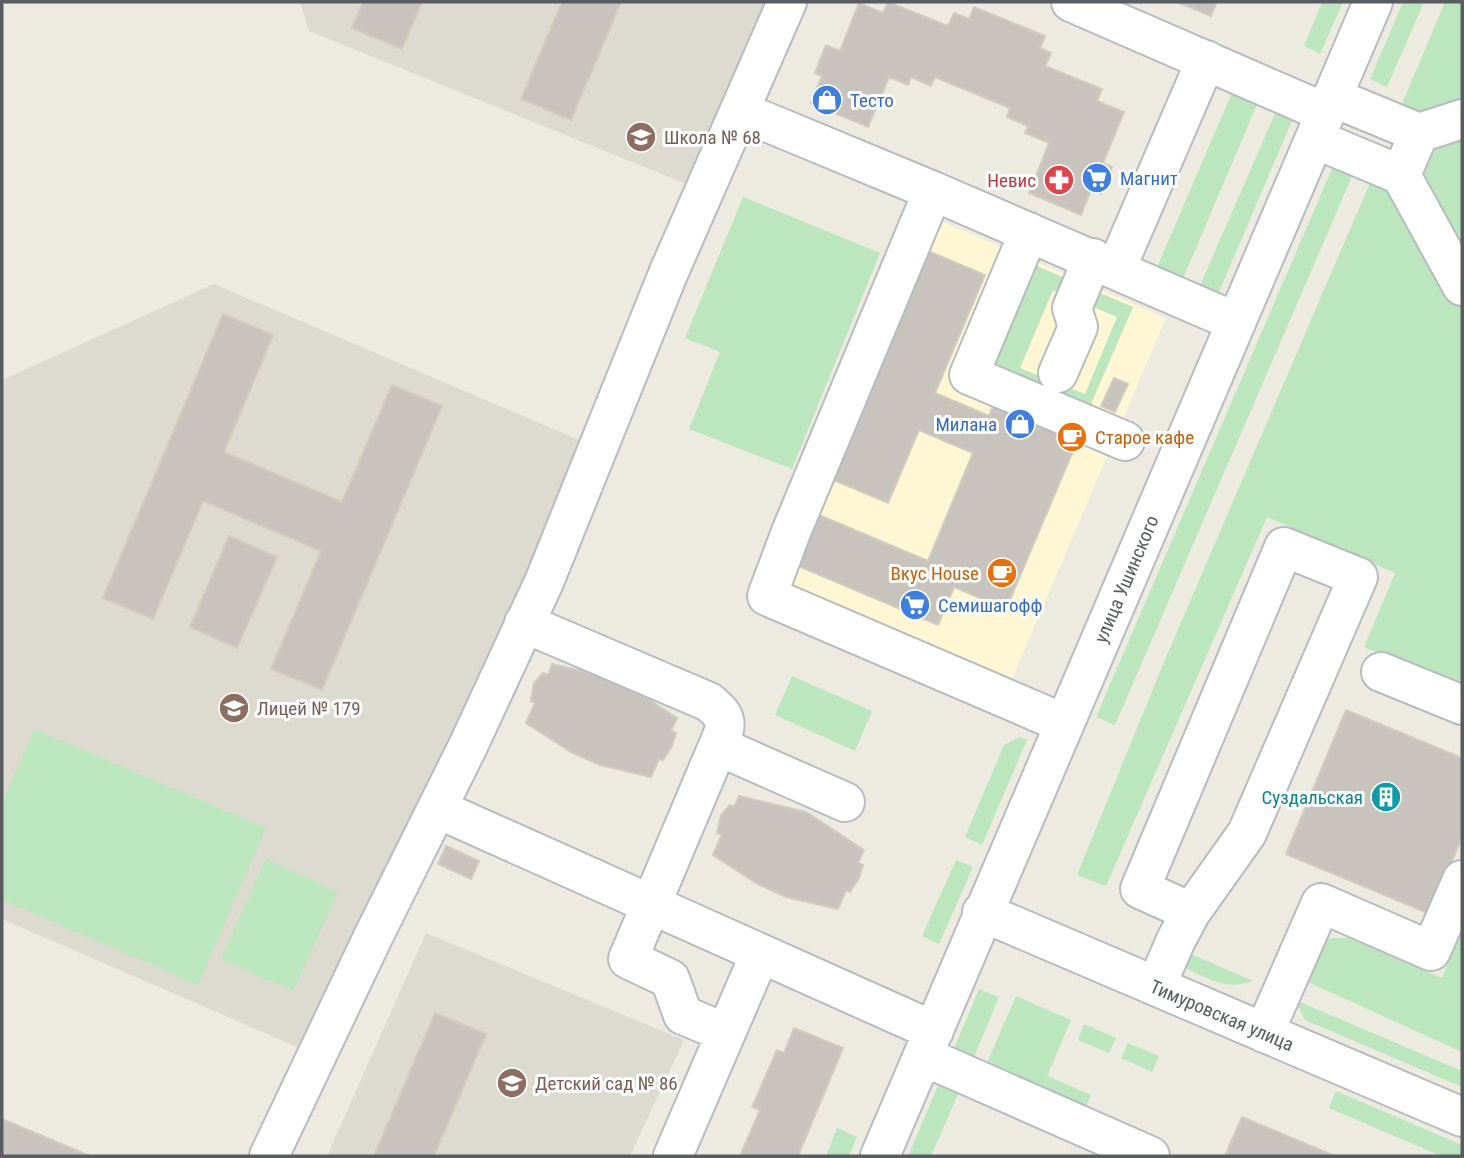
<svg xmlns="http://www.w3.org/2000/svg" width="1464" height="1158" font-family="'Roboto Condensed',sans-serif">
	<rect width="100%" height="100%" fill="#edebe0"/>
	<path fill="#fff7d3" d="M913,209l253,109 -168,394 -251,-109z"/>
	<path fill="#dddacf" d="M300,2h472l-81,184 -382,-155z
		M214,284l370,158 -273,611 -309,-134v-539z
		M426,933l258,107 -54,116h-303z"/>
	<path fill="#bbe6be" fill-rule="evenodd" d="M1322,2h21l-23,52 -16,-8z
		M1403,2h21l-37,85 -17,-8z
		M1445,2h17v685l-98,-40 31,-74 -128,-56 -161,369 -29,-11 87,-213 206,-479 43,17 33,-75 -44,-21z
		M1208,83l51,17 -80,188 -47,-32 26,9 73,-170z
		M1280,102l14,14 -75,176 -23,3z
		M1337,157l20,8 -242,560 -19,-8z
		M743,197l137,56 -88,216 -103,-40 31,-77 -35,-14z
		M1037,266l96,41 -45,104 -95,-41zM1053,290l64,27 -32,77 -65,-26z
		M792,676l80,35 -17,40 -80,-36z
		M34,729l232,99 -68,157 -196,-85v-96z
		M1020,737l7,3 -45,105 -17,-8 39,-92z
		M266,859l72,33 -45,99 -72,-32z
		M956,860l17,7 -34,77 -17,-8z
		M1462,930v122l-163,-74 21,-36 12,-4h16l94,40z
		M1184,951l69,30c-29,11 -48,-5 -75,-16z
		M979,989l20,8 -29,70 -20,-9z
		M1016,996l55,24 -24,56 44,19 -9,20 -99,-43z
		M1295,1000l167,71v16l-157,-67z
		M1084,1024l32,14 -7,15 -31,-13z
		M1128,1043l31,13 -7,16 -31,-14z
		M942,1076l20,9 -31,71h-23z
		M1336,1091l126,54v11h-21l-112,-48z
		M837,1128l20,9 -8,19h-23z"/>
	<path fill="#c8c4bd" stroke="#d1ccbf" stroke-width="2" d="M363,2h59l-20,47 -50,-21z
		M562,2h59l-50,118 -50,-21z
		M888,2l60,24 6,-13 15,6 5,-12 71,29 -5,12 11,5 -6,13 57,23 -5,12 27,11 -21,51 9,4 -11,27 -10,-4 -10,25 -52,-22 20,-50 -24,-10 3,-7 -21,-9 3,-9 -75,-31 -4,9 -20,-9 -3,8 -19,-8 -21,50 -57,-24 11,-27 -7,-3 11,-28 14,6 19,-48 24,10z
		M1177,2h40l-6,14z
		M928,251l57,24 -50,118 54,23 6,-14 84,35 -73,172 -52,-22 -16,38 -147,-62 21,-51 116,49 45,-108 -54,-23 -31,73 -57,-24z
		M223,314l50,21 -49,117 118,50 50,-117 50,21 -120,284 -51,-21 50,-118 -118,-50 -50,118 -50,-21z
		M1114,378l14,6 -13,28 -14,-6z
		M229,536l48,21 -40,91 -47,-21z
		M552,664l67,16 58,38 -6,13 5,2 -4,13 -9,14 -4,-1 -8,18 -51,-12 -29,-13 -45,-29 9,-20 -4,-2 3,-18 9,-10 5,2z
		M1346,710l116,48v79l-32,77 -144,-60z
		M739,796l67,16 58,38 -6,13 5,2 -4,13 -9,14 -4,-2 -8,19 -52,-12 -28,-13 -45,-29 9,-21 -5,-1 4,-18 9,-10 4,2z
		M446,846l33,15 -8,18 -33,-15z
		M435,1013l51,21 -52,122h-60z
		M794,1028l49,20 -45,108h-58l20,-46 -8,-3 25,-57 7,3z
		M1242,1117l93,39h-110z
		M2,1119l88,37h-88z"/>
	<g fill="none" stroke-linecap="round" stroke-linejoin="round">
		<g stroke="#b8bbc0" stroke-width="42">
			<path id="minor" d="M1071,2l255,111
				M1332,97l87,36
				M740,111l193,80
				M1315,139l86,36 18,-42 43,-14
				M1401,175l61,111
				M1029,232l-60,143 156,66
				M1116,269l90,-209
				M1058,373l20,-46 -6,-19 21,-50
				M524,623l185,79c19,16 19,21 9,44l127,56
				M1381,672l81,33
				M1063,723l-296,-127 24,-64 142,-341 303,131
				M718,746l-90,213 42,20 13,36 43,18
				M438,809l496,222
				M982,912l480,205
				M1156,986l20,-46 15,-28 56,-79 111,-256 -74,-30 -144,342 51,23
				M1264,1033l57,-130 110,48 31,-71
				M923,1056l227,100
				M269,1156l104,-219 95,-191 76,-164 124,-308 119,-272
				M673,1156l87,-202
				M880,1156l493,-1154"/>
		</g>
		<use href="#minor" stroke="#fff" stroke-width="38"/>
	</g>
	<defs>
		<g id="shop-disc" transform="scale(1.575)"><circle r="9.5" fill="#3f7fe0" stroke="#fff"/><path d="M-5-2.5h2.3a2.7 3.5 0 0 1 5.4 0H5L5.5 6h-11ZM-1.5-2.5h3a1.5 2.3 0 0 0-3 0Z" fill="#fff"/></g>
		<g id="school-disc" transform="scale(1.575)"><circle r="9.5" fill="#8d6e63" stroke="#fff"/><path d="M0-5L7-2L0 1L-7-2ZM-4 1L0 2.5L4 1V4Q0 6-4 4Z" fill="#fff"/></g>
		<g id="supermarket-disc" transform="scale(1.575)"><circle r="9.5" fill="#3f7fe0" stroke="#fff"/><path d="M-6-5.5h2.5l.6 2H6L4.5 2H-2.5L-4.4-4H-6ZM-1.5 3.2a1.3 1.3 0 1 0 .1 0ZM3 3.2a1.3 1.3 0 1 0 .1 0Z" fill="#fff"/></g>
		<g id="pharmacy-disc" transform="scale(1.575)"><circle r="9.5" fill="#e0444e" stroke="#fff"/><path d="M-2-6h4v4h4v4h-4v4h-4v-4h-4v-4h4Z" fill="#fff"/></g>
		<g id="cafe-disc" transform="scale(1.575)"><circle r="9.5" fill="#e8710a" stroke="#fff"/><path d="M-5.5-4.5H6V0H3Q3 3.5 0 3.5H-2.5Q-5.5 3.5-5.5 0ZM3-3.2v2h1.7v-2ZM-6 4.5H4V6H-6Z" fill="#fff"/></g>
		<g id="building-disc" transform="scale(1.575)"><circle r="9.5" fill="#0f9aa8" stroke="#fff"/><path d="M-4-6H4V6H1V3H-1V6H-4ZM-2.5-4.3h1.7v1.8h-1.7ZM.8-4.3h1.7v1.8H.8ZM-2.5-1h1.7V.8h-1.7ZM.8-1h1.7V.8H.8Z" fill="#fff"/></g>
	</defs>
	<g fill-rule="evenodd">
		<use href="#shop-disc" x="827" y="100"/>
		<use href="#school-disc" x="641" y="137"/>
		<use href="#supermarket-disc" x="1097" y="178"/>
		<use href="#pharmacy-disc" x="1059" y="180"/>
		<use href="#shop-disc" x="1020" y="424"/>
		<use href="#cafe-disc" x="1072" y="437"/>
		<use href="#cafe-disc" x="1002" y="573"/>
		<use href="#supermarket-disc" x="915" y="605"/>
		<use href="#school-disc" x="234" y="708"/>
		<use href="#building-disc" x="1386" y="797"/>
		<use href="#school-disc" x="512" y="1083"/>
	</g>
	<g text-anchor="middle" stroke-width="6" stroke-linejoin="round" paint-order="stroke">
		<g font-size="19" fill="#366cbe" stroke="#fff" text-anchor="start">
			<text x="850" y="107">Тесто</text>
			<text x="1120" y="185">Магнит</text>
			<text x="997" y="431" text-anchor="end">Милана</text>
			<text x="938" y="612">Семишагофф</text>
		</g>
		<g font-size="19" fill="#785e54" stroke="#fff" text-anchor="start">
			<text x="664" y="144">Школа № 68</text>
			<text x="257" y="715">Лицей № 179</text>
			<text x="535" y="1090">Детский сад № 86</text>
		</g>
		<g font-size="19" fill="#be3a42" stroke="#fff" text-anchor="end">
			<text x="1036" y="187">Невис</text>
		</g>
		<g font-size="19" fill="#c56008" stroke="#fff" text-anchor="start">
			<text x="1095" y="444">Старое кафе</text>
			<text x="979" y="580" text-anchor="end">Вкус House</text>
		</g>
		<g font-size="19" fill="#595d62" stroke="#fff">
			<text transform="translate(1126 579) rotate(-67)" y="7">улица Ушинского</text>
			<text transform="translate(1222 1015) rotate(23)" y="7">Тимуровская улица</text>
		</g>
		<g font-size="19" fill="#0d838f" stroke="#fff" text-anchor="end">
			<text x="1363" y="804">Суздальская</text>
		</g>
	</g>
	<rect width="1464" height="1158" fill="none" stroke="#595d62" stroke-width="7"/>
</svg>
